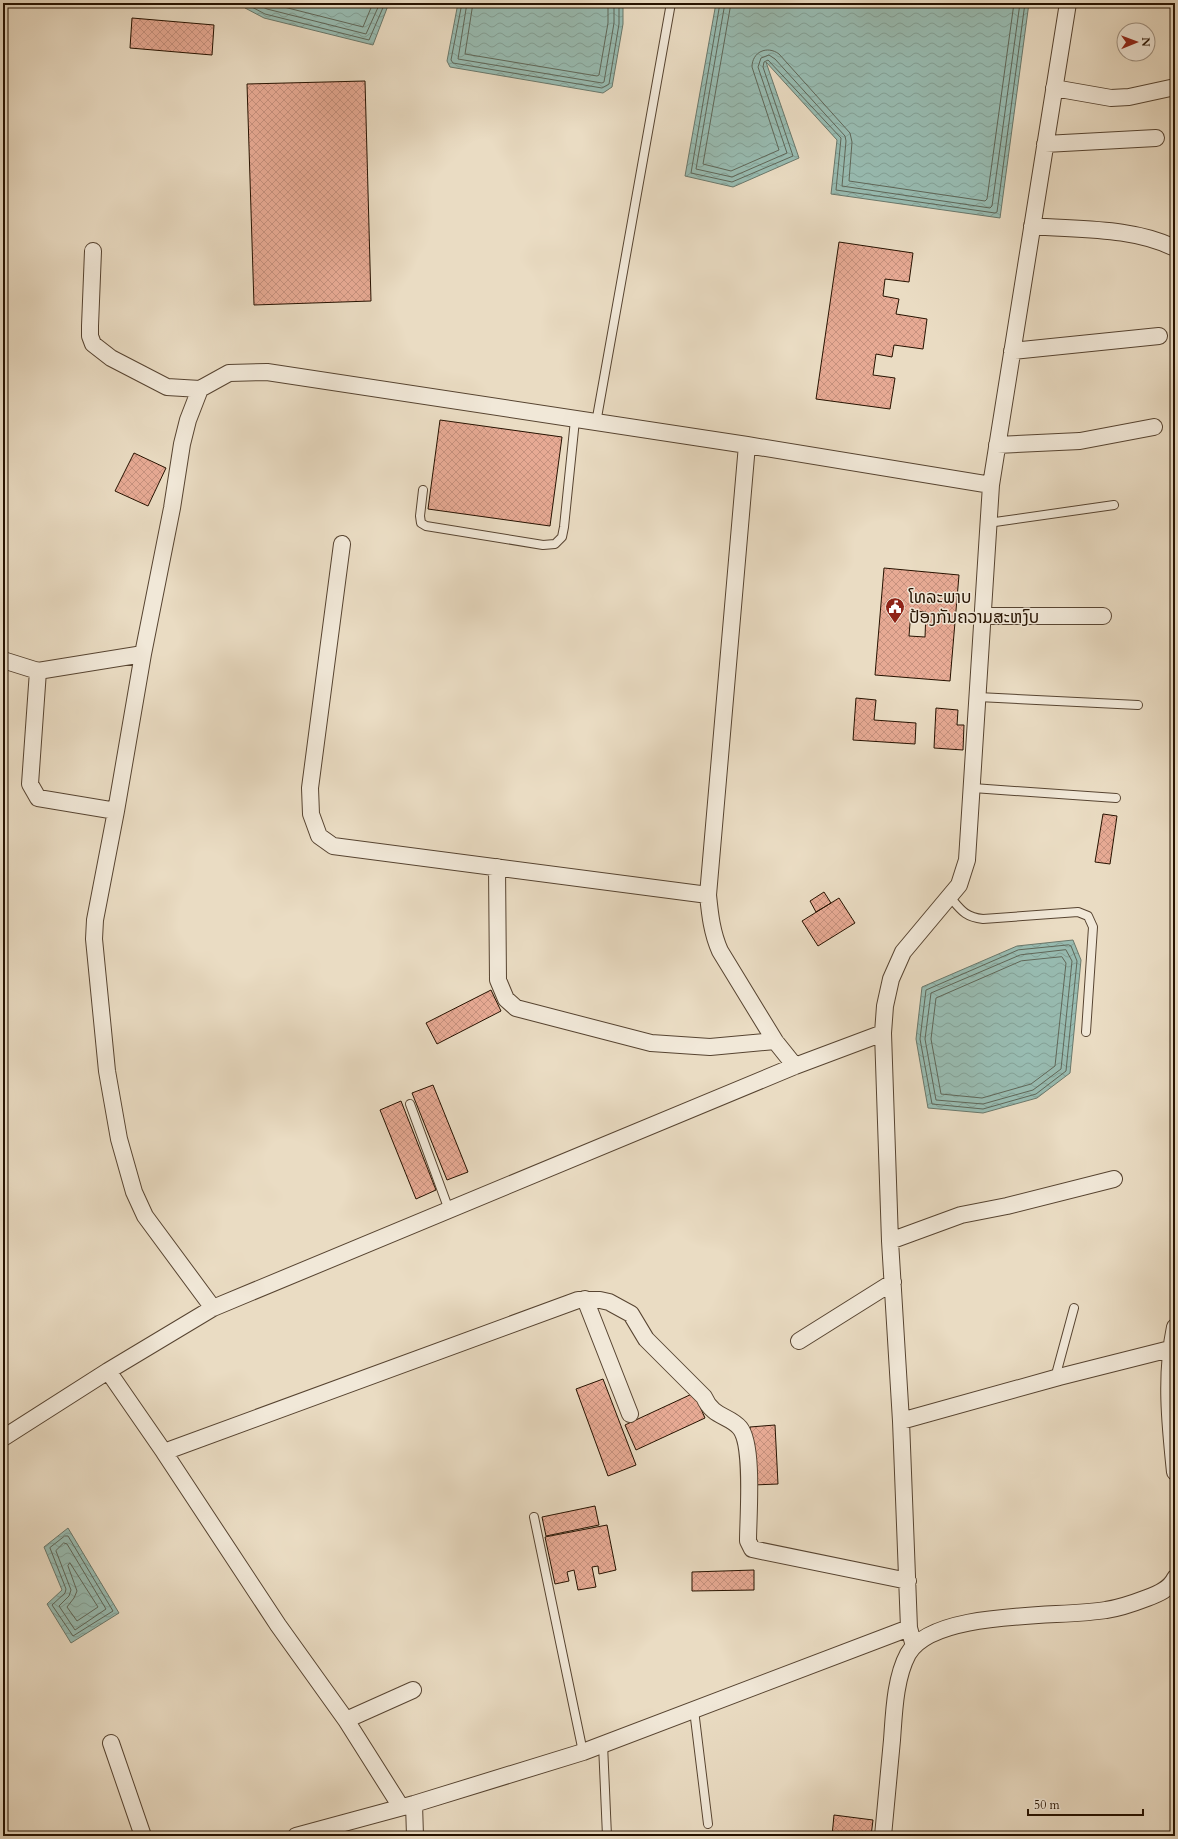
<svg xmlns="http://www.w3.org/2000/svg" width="1178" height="1839" font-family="Cardo,'Noto Sans Lao',serif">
	<defs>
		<pattern id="water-waves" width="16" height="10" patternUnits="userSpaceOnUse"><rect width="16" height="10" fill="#98bcb2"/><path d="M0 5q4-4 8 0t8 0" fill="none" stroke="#83a197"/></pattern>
		<pattern id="building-cross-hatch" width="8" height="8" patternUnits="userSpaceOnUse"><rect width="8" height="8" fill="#e7aa94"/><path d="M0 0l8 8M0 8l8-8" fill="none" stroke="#c6917e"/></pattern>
	</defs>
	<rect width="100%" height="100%" fill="#eadcc3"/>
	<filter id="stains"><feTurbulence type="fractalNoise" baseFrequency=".005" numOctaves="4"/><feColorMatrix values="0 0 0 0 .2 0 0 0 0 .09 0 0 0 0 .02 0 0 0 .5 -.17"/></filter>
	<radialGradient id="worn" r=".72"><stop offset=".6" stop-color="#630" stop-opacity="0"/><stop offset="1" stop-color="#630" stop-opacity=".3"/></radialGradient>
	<path fill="url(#water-waves)" stroke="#6a786b" d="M246,3h143l-16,42 -109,-27 -19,-10z
		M458,3h165v21l-11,63 -9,6 -153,-26 -3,-6z
		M716,3h313l-29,215 -169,-24 6,-54 -71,-78 33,96 -66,29 -48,-11z
		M1073,940l8,20 -11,113 -33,25 -54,15 -55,-5 -12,-69 6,-52 95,-41z
		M68,1528l51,85 -48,30 -24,-39 15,-14 -18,-43z"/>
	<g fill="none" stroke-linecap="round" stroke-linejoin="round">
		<path stroke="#5f6759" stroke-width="1" d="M249,3l1,3 15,8 104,26 16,-37
			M255,3l12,6 99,25 14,-31
			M268,3l95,24 10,-24
			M462,3l-11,57 2,3 149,25 7,-4 10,-60v-21
			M467,3l-9,56 144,24 2,-1 10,-59v-20
			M473,3l-8,51 132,22 2,-1 9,-52v-20
			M720,3l-29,170 41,9 61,-26 -30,-89 1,-5 4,-2 73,78 -5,52 159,23 2,-1 28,-209
			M725,3l-29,166 36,8 55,-24 -29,-86 3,-9 8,-3 6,4 70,77 1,5 -4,45 148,22 2,-2 28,-203
			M731,3l-28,161 28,7 48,-21 -27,-83c0,-15 15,-22 27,-13l71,79 2,9 -3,39 136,20 2,-2 27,-196
			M1069,945l2,1 6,15 -11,110 -30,23 -53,15 -51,-5 -12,-65 6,-49 92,-40z
			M1066,950l6,11 -11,108 -28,21 -50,14 -47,-4 -11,-61 6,-46 89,-38z
			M1062,957l4,6 -11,103 -24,18 -49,14 -41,-4 -10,-55 5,-41 85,-37z
			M65,1536h3l45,75 -40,25 -21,-31 13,-12 1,-4 -16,-41z
			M64,1543l3,1 39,65 -31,21 -16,-24 10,-10 2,-6 -15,-39z
			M70,1563l28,44 -21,14 -10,-14 7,-9 3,-7 -9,-25z"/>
	</g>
	<path fill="url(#building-cross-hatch)" stroke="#261200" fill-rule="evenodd" d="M132,18l82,7 -2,30 -82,-7z
		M365,81l6,220 -117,4 -7,-221z
		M839,242l74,11 -4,29 -24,-3 -2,17 16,3 -3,15 31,5 -4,30 -29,-4 -2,12 -16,-3 -3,21 22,3 -5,31 -74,-10z
		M440,420l122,17 -12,89 -122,-17z
		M134,453l32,15 -18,38 -33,-15z
		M884,568l75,7 -9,106 -75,-6zM911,611l15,1 -1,25 -16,-1z
		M856,698l20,2 -2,20 42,3 -1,21 -62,-4z
		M936,708l22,2 -1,15h7l-1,25 -29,-2z
		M1103,814l14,2 -7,48 -15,-2z
		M824,892l7,11 -15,9 -6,-11z
		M839,898l16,25 -37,23 -16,-25z
		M491,990l10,21 -64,33 -11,-21z
		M433,1085l35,87 -21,8 -35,-87z
		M401,1101l35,89 -20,9 -36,-89z
		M603,1379l33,86 -28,11 -32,-87z
		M694,1393l11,25 -69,32 -11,-25z
		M775,1425l3,59 -25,1 -3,-58z
		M595,1506l4,19 -53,11 -4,-19z
		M607,1525l9,45 -17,4 -1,-8 -6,1 4,20 -18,3 -4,-20 -7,2 2,9 -14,3 -10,-47z
		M754,1570v20l-62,1v-19z
		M834,1815l39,5 -2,16h-39z"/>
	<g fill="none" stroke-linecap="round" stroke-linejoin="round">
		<g stroke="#574431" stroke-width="10">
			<path id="lane" d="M596,423l75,-420
				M423,490l-3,26 1,7 5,3 117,19 12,-1 7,-7 2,-10 11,-107
				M988,523l126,-18
				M978,697l160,8
				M973,788l143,10
				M950,897c11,13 15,20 33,22l95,-7 10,4 5,11 -7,105
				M410,1104l39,106
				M1055,1378l19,-70
				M534,1517l49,235
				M694,1710l14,114
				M603,1744l4,92"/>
		</g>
		<g stroke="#574431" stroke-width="18">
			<path id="street" d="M1054,88l57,10 18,-1 46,-10
				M1045,144l111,-6
				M1032,226c47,4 100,1 143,22
				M93,251l-3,75v10l3,8 18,14 56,29 33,2
				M1012,351l147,-15
				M747,445l-39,450c2,20 4,38 12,56l55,90 20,25
				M997,445l83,-4 74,-14
				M342,544l-32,244 1,26 8,22 14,10 375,49
				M983,616h120
				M3,660l35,11 105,-17
				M38,671l-8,113 8,14 78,13
				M497,867l1,113 8,19 10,9 135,35 59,4 65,-6
				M890,1241l71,-26 46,-9 107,-27
				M585,1299l45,115
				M213,1308l-68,-92 -11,-24 -15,-53 -12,-68 -13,-132 1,-19 21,-109 27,-157 29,-146 10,-64 6,-24 12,-31 29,-16 38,-1 480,73 244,40
				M1175,1327c-10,48 -5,97 0,145
				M799,1341l94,-59
				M108,1371l56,81 114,173 68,95 55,87
				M901,1421l158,-44 111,-28
				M3,1438l105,-67 105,-63 582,-242 88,-33
				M164,1452l414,-152h22l9,2 22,12 15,25 58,58c9,21 25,18 36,31 14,17 8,90 8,113l4,8 156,32
				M914,1646l-5,-18 -8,-207 -11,-180 -7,-208 2,-27 6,-27 12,-27 56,-67 8,-25 24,-375 77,-482
				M346,1720l67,-30
				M111,1743l32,93
				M414,1804l1,32
				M296,1836l118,-32 169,-52 326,-124
				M883,1836c3,-32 6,-64 9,-96 2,-27 3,-62 16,-86 26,-45 152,-36 198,-44 14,-2 28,-7 41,-12 11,-4 23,-9 28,-20"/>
		</g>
		<use href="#lane" stroke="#f1e8d8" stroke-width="8"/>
		<use href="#street" stroke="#f1e8d8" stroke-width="16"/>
	</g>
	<defs>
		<g id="civic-pin" transform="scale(1)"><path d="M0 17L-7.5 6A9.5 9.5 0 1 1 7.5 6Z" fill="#8f2418" stroke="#f1e8d8"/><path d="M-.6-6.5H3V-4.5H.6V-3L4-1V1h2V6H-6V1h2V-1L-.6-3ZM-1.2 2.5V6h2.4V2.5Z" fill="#fff"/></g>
	</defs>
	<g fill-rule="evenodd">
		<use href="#civic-pin" x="895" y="607"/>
	</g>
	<g text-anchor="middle" stroke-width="3" stroke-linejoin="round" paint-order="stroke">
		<g font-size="17" fill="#261200" stroke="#f1e8d8" text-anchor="start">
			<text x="909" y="603">ໂທລະພາບ<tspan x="909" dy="20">ປ້ອງກັນຄວາມສະຫງົບ</tspan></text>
		</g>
	</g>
	<rect width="1178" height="1839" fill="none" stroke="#eadcc3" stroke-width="16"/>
	<rect x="4" y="4" width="1170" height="1831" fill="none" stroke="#261200" stroke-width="2"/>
	<rect x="8" y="8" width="1162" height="1823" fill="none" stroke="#261200"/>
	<g transform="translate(1136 42) rotate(89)"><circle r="19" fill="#f1e8d8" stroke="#a09282"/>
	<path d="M0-3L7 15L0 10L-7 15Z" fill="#8f2418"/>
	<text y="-6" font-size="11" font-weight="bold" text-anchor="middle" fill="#261200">N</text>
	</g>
	<path d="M1028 1809v6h115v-6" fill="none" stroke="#261200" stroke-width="2"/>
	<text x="1034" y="1809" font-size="12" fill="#261200" stroke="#f1e8d8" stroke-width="3" paint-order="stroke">50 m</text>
	<rect width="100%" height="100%" filter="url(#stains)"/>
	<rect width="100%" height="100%" fill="url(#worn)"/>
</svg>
